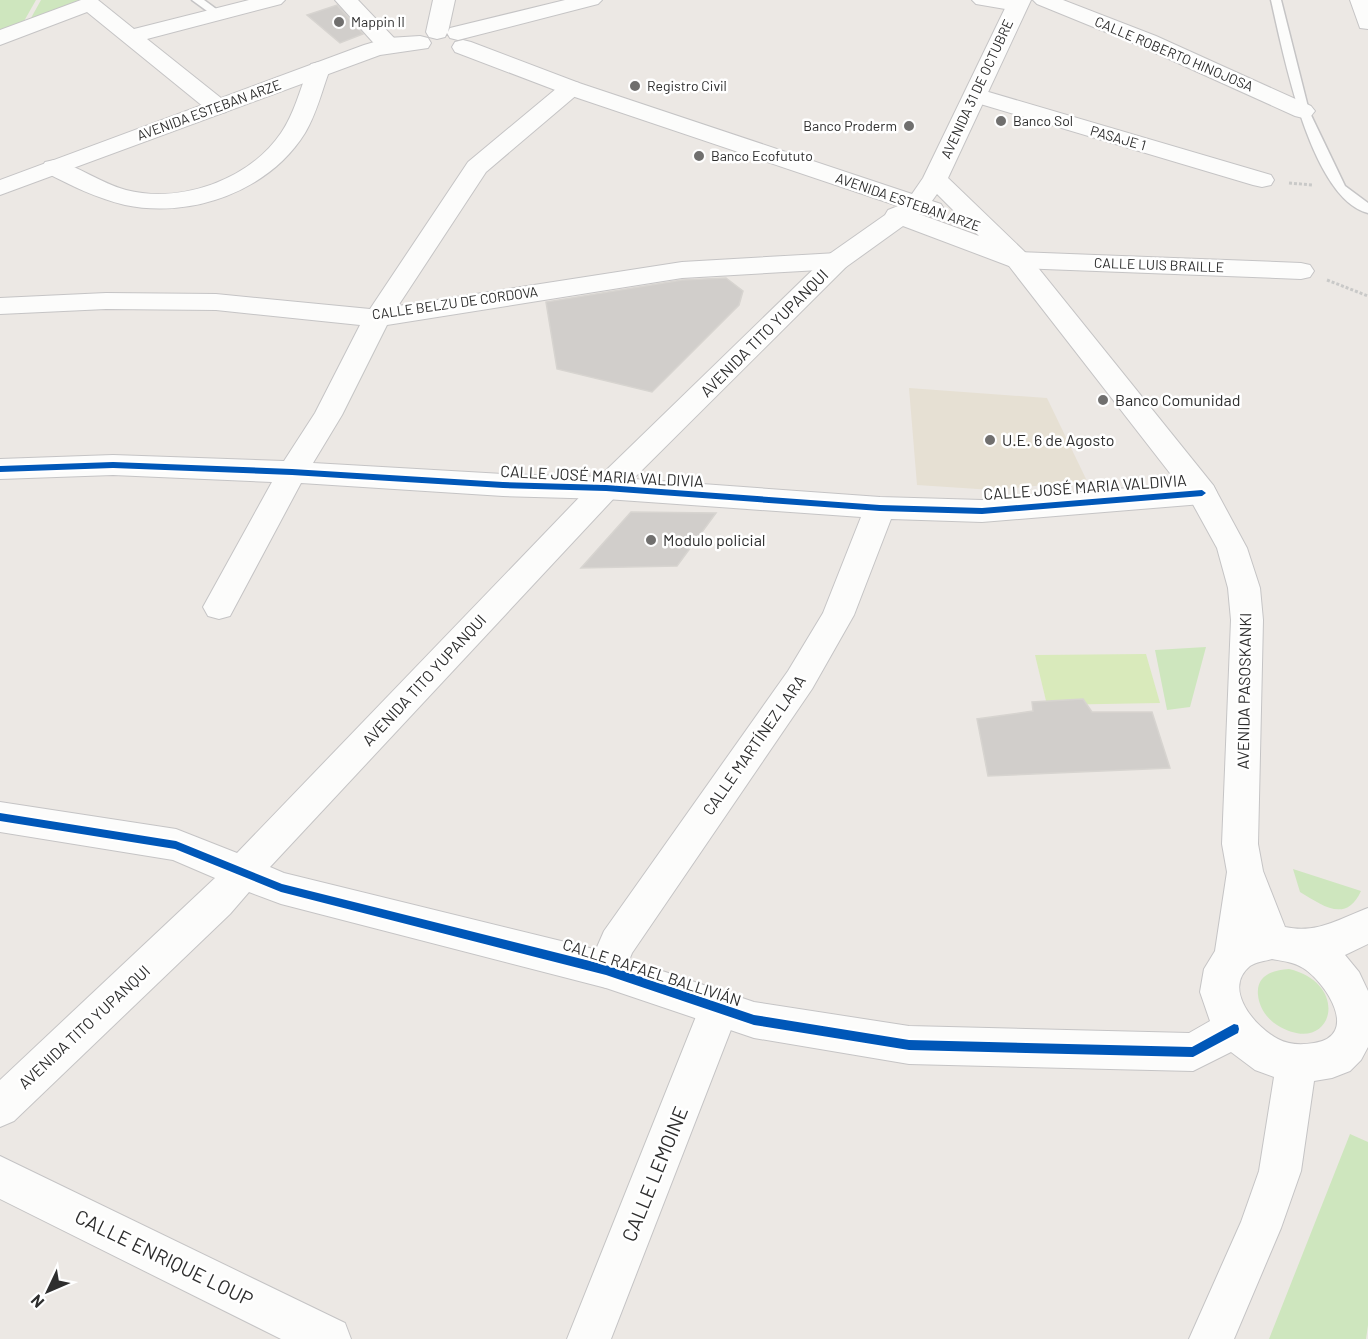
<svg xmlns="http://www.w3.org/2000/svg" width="1368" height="1339" font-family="Barlow,sans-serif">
	<rect width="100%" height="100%" fill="#ece8e4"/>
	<path fill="#e6e0d3" d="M909,388l138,10 40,83 -94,9 -76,-5z"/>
	<path fill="#cee6be" d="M0,0h36l-17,30 -19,7z
		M41,0h36l10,4 -61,23z
		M1206,647l-16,60 -23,3 -12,-60z
		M1293,869l68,22c-15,33 -39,14 -61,1z
		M1289,969c64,15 43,90 -12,56 -10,-6 -18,-18 -19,-30 -2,-20 15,-25 31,-26z
		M1350,1134l18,8v183l-2,14h-97z"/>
	<path fill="#d9eabb" d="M1146,654l14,49 -113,2 -12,-50z"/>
	<path fill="#d1cecb" stroke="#d7d4d0" stroke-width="1.5" d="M337,5l26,29 -23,9 -33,-28z
		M726,278l17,13 -4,14 -87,87 -95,-23 -11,-67 136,-22z
		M631,512l85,1 -39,53 -96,2z
		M1083,699l9,13h60l18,56 -182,8 -11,-57 56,-8 -1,-9z"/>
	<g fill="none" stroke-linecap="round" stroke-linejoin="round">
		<g stroke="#c5c4c5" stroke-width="3">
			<path id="lane" d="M192,0h12l19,14 -5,3 -4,-1z
				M1271,0h10l28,111 36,75 23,17v10c-58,-15 -85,-162 -97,-213z"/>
		</g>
		<g stroke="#c5c4c5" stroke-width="2">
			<path id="street" d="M81,0h17l36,29 115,-29h36l-4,4 -134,35 79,63 4,5 -4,5 -8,2 -8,-2 -123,-100 -87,33v-15z
				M335,0h23l38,40 3,5 -3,5 -8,2 -8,-2z
				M433,0h22l-7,32 2,-4 115,-28h37l-4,4 -140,36 -8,-2 -3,-5 -2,4 -8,2 -8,-2 -3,-5z
				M972,0h51l5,5 -3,5 -8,1 -41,-7z
				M1033,0h30l93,36 155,70 4,5 -4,5 -8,2 -8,-2 -155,-70 -103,-42z
				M319,62l8,2 3,5c-8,21 -13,44 -25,64 -36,58 -114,86 -180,72 -29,-7 -53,-19 -80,-33l-3,-5 3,-5 9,-2c25,6 46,23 72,30 55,14 123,-10 155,-57 13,-19 19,-43 27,-64l3,-5z
				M571,81l8,2 3,5 -3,5 -93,79 -88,134 284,-44 155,-9 9,2 4,6 -4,6 -9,2 -155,9 -295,47 -45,90 -29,48 190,11 103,3 274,20 102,3 220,-18 11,3 4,8 -4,8 -11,3 -220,18 -91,-3 -37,96 -42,74 -180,264 -12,29 -14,6 -14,-6 -5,-12 17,-39 184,-260 35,-58 38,-96 -255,-18 -103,-3 -202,-13 -71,133 -11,3 -11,-3 -5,-9 69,-125 -159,-7 -113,4v-20l113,-4 171,6 31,-48 45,-88 -144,-15 -110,-1 -106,5v-16l106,-5 110,1 154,15 98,-147 95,-79z
				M975,88l296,87 3,5 -3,5 -9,2 -9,-2 -286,-85 -3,-5 3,-5z
				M1018,252l283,11 9,2 4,6 -4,6 -9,2 -283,-11 -9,-2 -4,-6 4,-6z
				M719,991l14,5 6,13 -128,330h-44l132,-330 6,-13z
				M0,1156l345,167 6,16h-70l-281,-140z"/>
		</g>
		<g stroke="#c5c4c5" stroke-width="2">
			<path id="secondary" d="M1009,0h22l-83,178 79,76 186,231 34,63 13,40 3,32 -5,224 5,27 22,56c32,7 54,-8 83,-19v36l-23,11 14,17 9,19v56l-7,13 -11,11 -18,7 -18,3 -13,90 -20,57 -47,111h-45l52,-117 18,-51 15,-94 -19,-7 -24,-18 -38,19 -284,-7 -155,-26 -148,-50 -325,-84 -32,-12 -19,22 -216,207 -14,6v-47l215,-202 -42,-18 -173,-28v-30l176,27 61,24 358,-372 233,-226 57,-40 3,-5 10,-4 -335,-113 -108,-41 -3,-5 3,-5 8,-2 8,2 108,41 333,111 11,-16zM937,194l42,42 -60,-22 13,2 9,-2 3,-5 -3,-5 -9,-3zM903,226l106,40 181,233 27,49 11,40 3,32 -9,224 5,28 -12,79 -11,18 -4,23 10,29 -21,12 -280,-7 -155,-24 -148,-50 -322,-79 -14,-6 347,-372 229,-228zM1272,959c10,2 22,3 31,9 24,15 57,68 11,75 -12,2 -25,2 -36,-4 -23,-12 -56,-50 -28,-73 6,-4 15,-5 22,-7z
				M1350,0h18v29l-8,-1z
				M420,36l8,2 3,5 -3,5 -48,7 -380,140v-15l364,-135 24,-7z"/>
		</g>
		<path stroke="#c9c9c8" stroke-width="3" stroke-dasharray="3 2" stroke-linecap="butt" d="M1289,183l23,2
			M1327,280l41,16"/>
		<use href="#lane" fill="#fcfcfb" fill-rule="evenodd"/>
		<use href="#street" fill="#fcfcfb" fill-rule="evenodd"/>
		<use href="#secondary" fill="#fcfcfb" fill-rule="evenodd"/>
		<g stroke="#fff" stroke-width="4">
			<path id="cycleway" d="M113,462l179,7 211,13 103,3 274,20 102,3 220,-18 4,3 -4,3 -220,18 -102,-3 -274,-20 -103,-3 -211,-13 -179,-7 -113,4v-6z
				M0,813l176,28 106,43 324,81 148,50 155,25 283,7 42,-23 4,1 1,4 -1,4 -45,24 -284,-7 -155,-25 -148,-50 -325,-83 -106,-43 -175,-28z"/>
		</g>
		<use href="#cycleway" fill="#0057b8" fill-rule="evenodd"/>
	</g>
	<g fill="#706f6e" stroke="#fff" stroke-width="2">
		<circle cx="339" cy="22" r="6"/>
		<circle cx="635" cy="86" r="6"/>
		<circle cx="1001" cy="121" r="6"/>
		<circle cx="909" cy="126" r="6"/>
		<circle cx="699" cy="156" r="6"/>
		<circle cx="1103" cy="400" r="6"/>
		<circle cx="990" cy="440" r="6"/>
		<circle cx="651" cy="540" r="6"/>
	</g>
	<g text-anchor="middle" stroke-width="5" stroke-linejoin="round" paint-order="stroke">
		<g font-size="14" fill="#2e2e2e" stroke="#fff" text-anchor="start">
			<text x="351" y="27">Mappin II</text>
			<text x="647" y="91">Registro Civil</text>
			<text x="1013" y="126">Banco Sol</text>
			<text x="897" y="131" text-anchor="end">Banco Proderm</text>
			<text x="711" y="161">Banco Ecofututo</text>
		</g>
		<g font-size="14" fill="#2e2e2e" stroke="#fff">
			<text transform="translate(1174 54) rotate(23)" y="5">CALLE ROBERTO HINOJOSA</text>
			<text transform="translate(977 89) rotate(-65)" y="5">AVENIDA 31 DE OCTUBRE</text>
			<text transform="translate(209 110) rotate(-20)" y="5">AVENIDA ESTEBAN ARZE</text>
			<text transform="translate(1118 138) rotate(16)" y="5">PASAJE 1</text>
			<text transform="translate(908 202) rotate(19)" y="5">AVENIDA ESTEBAN ARZE</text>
			<text transform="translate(1159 265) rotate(2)" y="5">CALLE LUIS BRAILLE</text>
			<text transform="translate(455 303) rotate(-8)" y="5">CALLE BELZU DE CORDOVA</text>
		</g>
		<g font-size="16" fill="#2e2e2e" stroke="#fff">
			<text transform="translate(764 333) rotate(-45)" y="6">AVENIDA TITO YUPANQUI</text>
			<text transform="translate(602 476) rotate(3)" y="6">CALLE JOSÉ MARIA VALDIVIA</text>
			<text transform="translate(1085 487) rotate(-4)" y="6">CALLE JOSÉ MARIA VALDIVIA</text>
			<text transform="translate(424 680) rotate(-47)" y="6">AVENIDA TITO YUPANQUI</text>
			<text transform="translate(1244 691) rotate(-89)" y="6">AVENIDA PASOSKANKI</text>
			<text transform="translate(754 745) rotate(-55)" y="6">CALLE MARTÍNEZ LARA</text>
			<text transform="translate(652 972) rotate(18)" y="6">CALLE RAFAEL BALLIVIÁN</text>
			<text transform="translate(84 1027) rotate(-43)" y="6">AVENIDA TITO YUPANQUI</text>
		</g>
		<g font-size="16" fill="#2e2e2e" stroke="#fff" text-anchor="start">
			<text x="1115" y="406">Banco Comunidad</text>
			<text x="1002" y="446">U.E. 6 de Agosto</text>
			<text x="663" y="546">Modulo policial</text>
		</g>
		<g font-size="20" fill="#2e2e2e" stroke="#fff">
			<text transform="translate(655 1174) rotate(-68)" y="7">CALLE LEMOINE</text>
			<text transform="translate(164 1258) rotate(26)" y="7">CALLE ENRIQUE LOUP</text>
		</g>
	</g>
	<g transform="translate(48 1291) rotate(226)" stroke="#ffffff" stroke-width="4.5" paint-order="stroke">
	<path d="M0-4.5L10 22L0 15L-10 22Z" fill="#2e2e2e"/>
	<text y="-9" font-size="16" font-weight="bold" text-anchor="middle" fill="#2e2e2e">N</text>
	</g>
</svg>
